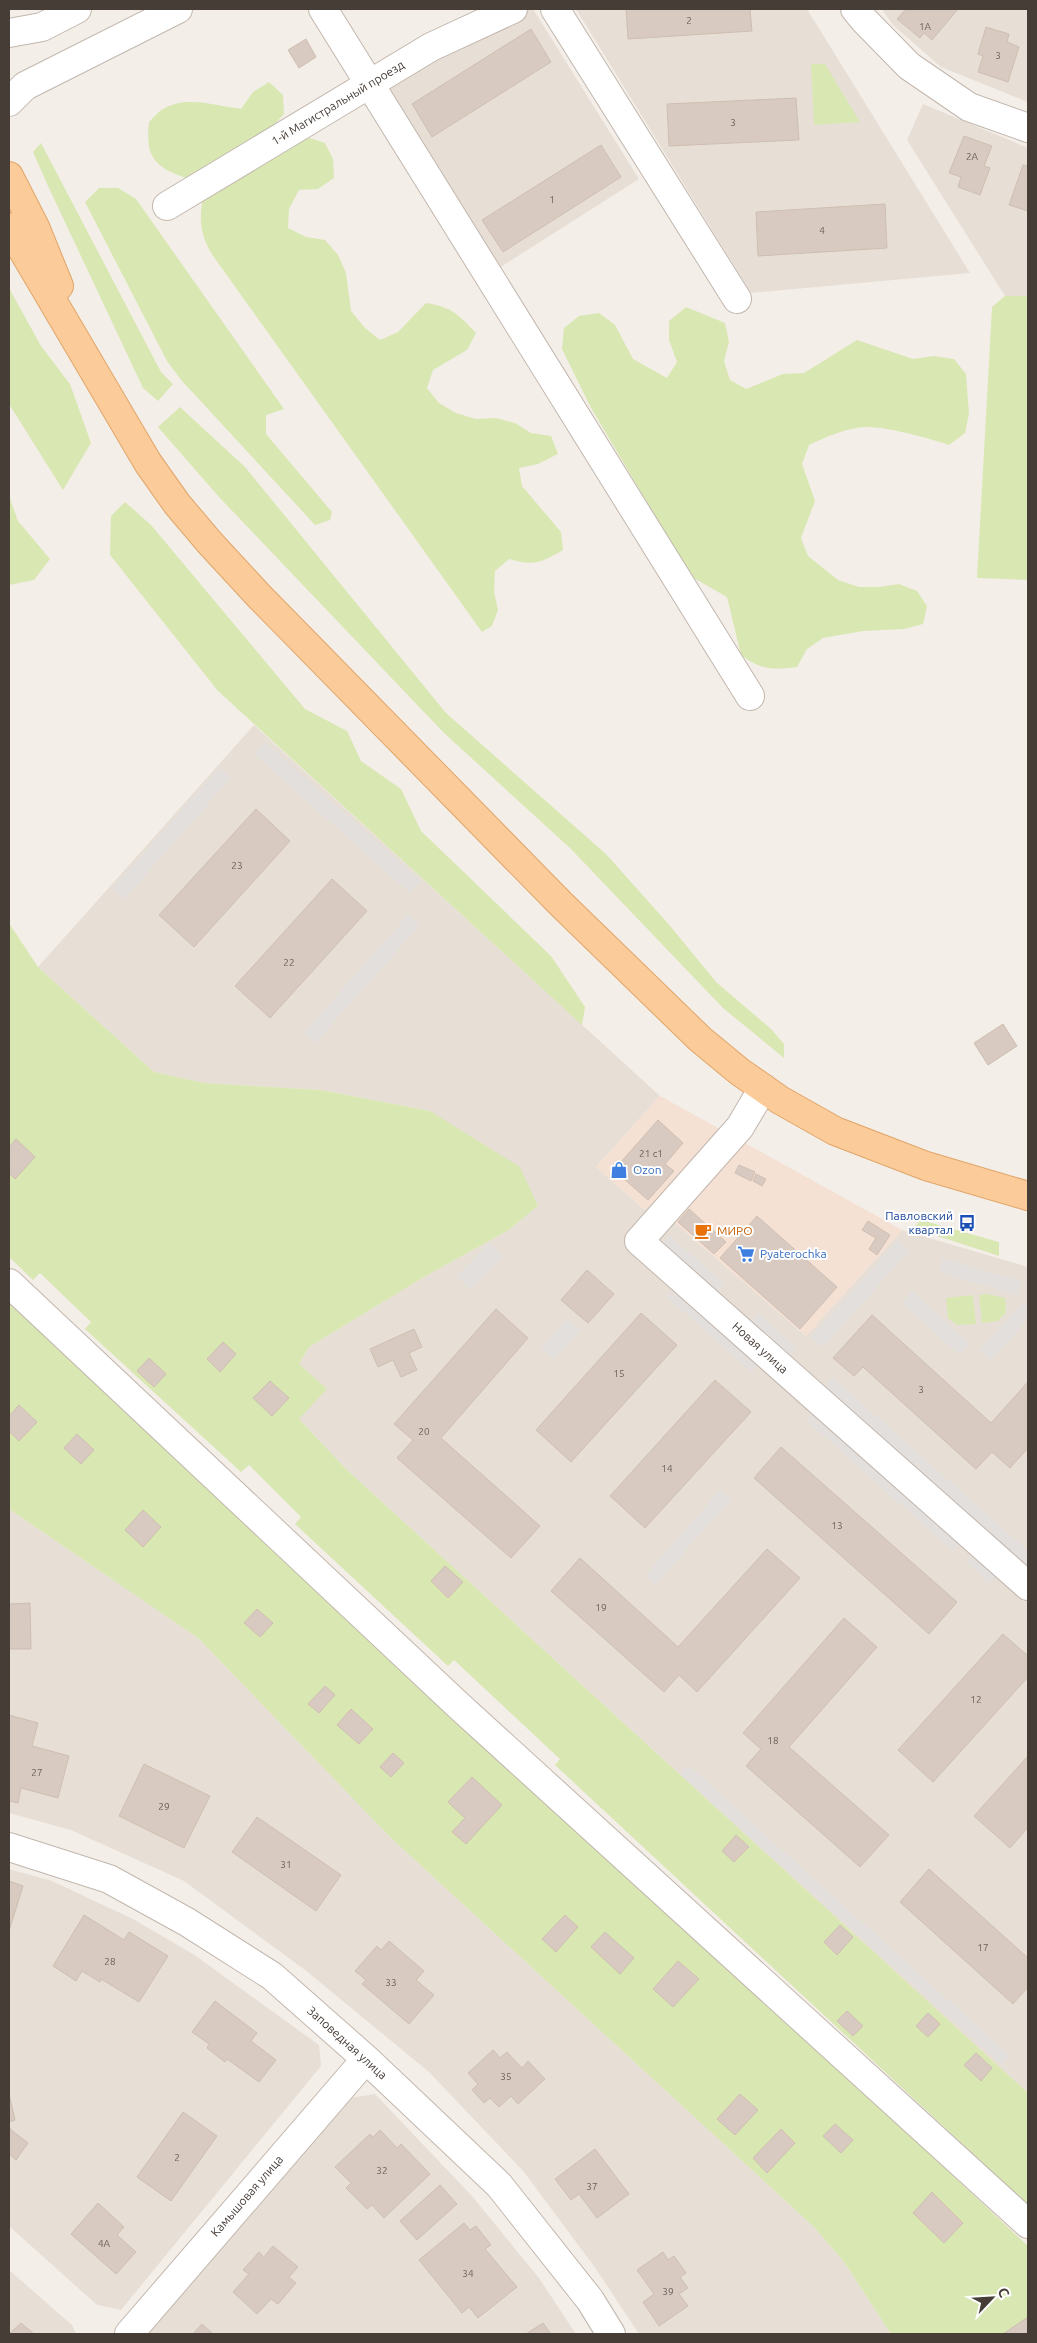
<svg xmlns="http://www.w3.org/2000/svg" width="1037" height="2343" font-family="Ubuntu,sans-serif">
	<rect width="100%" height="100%" fill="#f4eee8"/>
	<path fill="#e7dfd6" d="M530,9h3l106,170 -140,89 -112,-184 49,-30z
		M576,9h231l163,264 -219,20z
		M882,9h146v93l-87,-35 -48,-42z
		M923,104l105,44v148h-23l-98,-156z
		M254,725l406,371 -64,71 49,43 7,-7 154,133 96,-106 126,37v826l-682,-624 -47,-50v-55l10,-17 115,-70 83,-46 31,-25 -108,-95 -109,-21 -117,-7 -50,-11 -116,-105z
		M9,1509l189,129 193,200 424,390 29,34 47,72h-252l-43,-65 -72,-97 -95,-100 -124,-102 -121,-89 -113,-51 -62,-17z
		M9,1869l43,12 81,38 60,35 126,91 2,21 -200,244 -24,-5 -88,-79z
		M375,2094l96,101 68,83 37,56h-428l201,-236z
		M9,2270l63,55 4,9h-67z"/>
	<path fill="#f5e0d4" d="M660,1096l242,134 -96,106 -154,-133 -7,7 -49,-43z"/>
	<path fill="#d9e7b2" d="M811,64h14l35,58 -46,3z
		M269,82l14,13 1,19 -13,14 -82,51c-34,-11 -44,-21 -40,-57 4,-4 9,-10 14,-13 24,-14 53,-3 78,0l12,-17z
		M306,137l19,6 8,16 1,19 -16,11 -19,1 -10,19 -1,19 18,9 19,3 13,15 8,18 5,38 14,17 15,12 18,-8 28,-29c26,4 32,11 50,30l-9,17 -34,20 -6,18 12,15 17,10 20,6 20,-1 19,5 16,10 20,3 7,18 -20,10 -19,4 3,18 39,46 2,18c-22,13 -30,16 -54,9l-14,12 -1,21 4,18 -6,16 -10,6 -271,-379c-11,-21 -12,-32 -8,-56z
		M41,143l120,229 12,12 -15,17 -15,-13 -95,-202 -15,-34z
		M99,188h19l18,11 148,210 -18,6v19l66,78 -2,8 -15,5 -133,-144 -15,-20 -82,-159z
		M9,288l32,58 29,38 21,59 -28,47 -54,-86z
		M1005,296h23v284l-51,-2 15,-271z
		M686,307l39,16 4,19 -5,19 6,19 16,9 37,-15 21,-1 53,-33 56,19 21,-3 20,3 12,15 3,40 -4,19 -16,12c-19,-7 -65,-19 -84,-18 -19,1 -39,10 -56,18l-7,19 13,37 -14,37 7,18 30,24 21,7h20l20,-3 18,7 10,15 -4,18 -19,5 -41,2 -40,7 -16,11 -10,18c-25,3 -36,3 -56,-12l-14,-58 -35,-20 -14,-22 -88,-149 -28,-57 2,-21 15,-12 20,-3 16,12 18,34 34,19 10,-16 -8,-22v-19z
		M180,407l65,60 201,246 160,141 65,73 45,55 55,47 13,15v14l-61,-50 -153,-160 -126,-115 -225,-236 -61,-70z
		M9,496l9,25 32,38 -16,21 -25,5z
		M125,502l26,23 154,184 42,22 14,30 40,28 20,42 130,125 34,51 -3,18 -364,-334 -108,-136 1,-39z
		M9,923l29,44 116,105 50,11 117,7 109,21 90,56 18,39 -31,25 -83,46 -115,70 -10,17 28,25 -28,30 47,50 682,624v112l-473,-440 5,-6 -106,-99 -6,6 -153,-142 6,-7 -52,-52 -8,7 -156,-143 6,-7 -51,-49 -7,7 -24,-23z
		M921,1220l78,22v14l-86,-28z
		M9,1291l1019,955v88h-137l-47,-72 -29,-34 -424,-390 -193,-200 -189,-129z
		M987,1294l18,4 1,14 -8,9 -16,2 -3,-28z
		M973,1295l3,29 -19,1 -9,-7 -2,-20z"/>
	<path fill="#e2dfdd" d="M265,742l156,139 -11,12 -156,-139z
		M219,768l12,10 -107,121 -11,-11z
		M408,915l11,11 -104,117 -11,-10z
		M670,1236l55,49 -10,11 -55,-49z
		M898,1240l11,11 -86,96 -12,-10z
		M489,1243l14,13 -33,34 -13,-14z
		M943,1259l78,22 -4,14 -78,-23z
		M677,1285l85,76 -10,11 -85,-75z
		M912,1291l58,53 -10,11 -58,-52z
		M1024,1301l4,3v15l-37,41 -11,-10z
		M758,1314l38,34 -10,11 -38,-34z
		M567,1319l13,11 -26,29 -13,-11z
		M833,1378l195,173v19l-204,-182z
		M817,1410l146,130 -10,11 -146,-130z
		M720,1490l11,9 -76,86 -10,-9z
		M976,1551l23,20 -10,12 -23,-21z
		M688,1765l322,291 -8,9 -322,-291z"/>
	<path fill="#d8cac1" stroke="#cfbeb1" d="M626,9h124l2,22 -124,8z
		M906,9h52l-26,31 -8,-7 -4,5 -23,-19z
		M986,27l23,7 -2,8 12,5 -11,35 -30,-10 5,-16 -5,-2z
		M531,29l20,33 -119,75 -20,-33z
		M306,39l10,18 -17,11 -11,-18z
		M796,98l3,42 -130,6 -2,-42z
		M964,136l28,10 -8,20 6,2 -10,27 -22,-8 3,-10 -12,-4z
		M601,145l20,32 -118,75 -21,-32z
		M1023,165l5,1v45l-19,-6z
		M885,204l2,44 -129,8 -2,-44z
		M256,809l34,32 -96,106 -35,-32z
		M332,879l35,32 -97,107 -35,-32z
		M1003,1024l14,22 -29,19 -14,-22z
		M658,1120l25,23 -18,21 9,7 -26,29 -34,-30z
		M16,1139l19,18 -20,22 -6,-6v-26z
		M739,1165l16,7 -4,9 -16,-8z
		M756,1174l10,5 -4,7 -9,-5z
		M689,1209l37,33 -12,12 -36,-32z
		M757,1216l80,71 -37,42 -80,-71z
		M868,1221l22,14 -13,20 -8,-6 7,-11 -14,-8z
		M587,1270l27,24 -26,29 -27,-23z
		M496,1309l32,29 -87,100 99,88 -29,32 -114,-100 16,-18 -19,-16z
		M641,1313l36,32 -106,117 -35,-32z
		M872,1315l119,108 37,-41v66l-18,20 -18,-16 -16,17 -113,-102 -9,9 -21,-18z
		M414,1329l8,18 -13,6 8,17 -16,7 -8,-17 -15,7 -8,-18z
		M223,1342l13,12 -16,18 -13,-13z
		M149,1358l17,16 -12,13 -17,-16z
		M715,1380l36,32 -106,116 -35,-32z
		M270,1381l19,17 -17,18 -19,-18z
		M19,1405l18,17 -18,19 -10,-10v-15z
		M77,1434l17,16 -13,14 -17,-16z
		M781,1447l176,155 -28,32 -175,-156z
		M143,1510l18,17 -18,20 -18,-17z
		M767,1549l33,29 -103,114 -18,-17 -15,17 -113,-101 29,-33 98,89z
		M445,1566l18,16 -15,16 -17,-17z
		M30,1603l1,46h-22v-45z
		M257,1609l16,14 -13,14 -16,-14z
		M844,1618l33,29 -88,100 100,88 -29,32 -114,-101 15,-17 -18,-16z
		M1003,1634l25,22v21l-95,105 -35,-32z
		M325,1686l10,9 -16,18 -11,-9z
		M351,1709l22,20 -14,15 -22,-19z
		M9,1715l29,8 -6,23 37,10 -11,42 -37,-10 -3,15 -9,-2z
		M393,1753l11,10 -13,14 -11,-10z
		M1028,1756v71l-18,21 -36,-32z
		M144,1764l66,32 -26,52 -65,-32z
		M472,1777l30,28 -36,39 -14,-12 13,-14 -17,-16z
		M257,1817l84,58 -25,36 -84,-59z
		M736,1835l13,12 -15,15 -12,-11z
		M929,1869l99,89v29l-15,17 -113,-102z
		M9,1881l14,5 -14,45z
		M84,1915l40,25 5,-8 39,24 -29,46 -38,-23 -1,3 -18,-11 -6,10 -23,-15z
		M565,1915l13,12 -22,25 -14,-13z
		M840,1925l13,12 -16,18 -13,-13z
		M605,1932l29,26 -14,16 -29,-27z
		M389,1941l35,30 -8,9 18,15 -25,29 -47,-40 4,-4 -11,-9 22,-25 4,4z
		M678,1961l21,18 -26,28 -20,-18z
		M215,2001l42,32 -6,8 25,19 -17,22 -32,-23 -2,3 -18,-14 2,-4 -17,-12z
		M847,2011l16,15 -10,10 -16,-15z
		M928,2013l12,11 -12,13 -12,-11z
		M493,2050l7,8 7,-6 15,16 6,-7 17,18 -27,25 -7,-8 -12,11 -9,-9 -6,5 -12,-13 6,-6 -10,-11z
		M976,2053l16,15 -11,13 -17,-16z
		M9,2094l6,26 -6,2z
		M740,2094l18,16 -23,25 -18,-16z
		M183,2112l34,24 -46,65 -34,-24z
		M835,2124l18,16 -12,13 -18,-17z
		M9,2125l1,4 18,14 -12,17 -7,-6z
		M781,2129l14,14 -28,30 -14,-15z
		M380,2130l17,18 4,-4 29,30 -46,44 -12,-13 -5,4 -21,-21 5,-5 -16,-16 35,-33 3,3z
		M595,2149l34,45 -32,24 -18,-24 -8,6 -16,-21z
		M440,2185l17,19 -40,36 -17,-19z
		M932,2192l31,31 -19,20 -31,-30z
		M98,2203l26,24 -7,8 19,17 -20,22 -45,-40z
		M464,2223l6,7 6,-4 15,19 -6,4 32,38 -39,31 -9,-11 -7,6 -43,-53z
		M273,2246l25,21 -9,10 7,6 -18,21 -7,-5 -14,15 -24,-22 16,-18 -6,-4 16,-18 5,5z
		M663,2252l5,8 6,-4 12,17 -6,4 8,11 -9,6 9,12 -29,20 -16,-24 11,-8 -17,-24z
		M1028,2317v17h-25z
		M21,2323l13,11h-25z
		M543,2323l8,11h-25z
		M202,2324l11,10h-20z"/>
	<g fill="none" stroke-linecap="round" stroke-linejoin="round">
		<g stroke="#c2b7ae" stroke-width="30">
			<path id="minor" d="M323,9l427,687
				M555,9l182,290
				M855,9l9,11 45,46 60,41 59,21
				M9,33l33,-6 35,-18
				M9,102l16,-16 153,-77
				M167,206l264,-159 82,-38
				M763,1088l-23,39 -101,114 389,345
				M9,1283l449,422 570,519
				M9,1847l100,32 78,43 85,54 94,83 133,126 91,115 21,34
				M129,2334l237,-275"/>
		</g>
		<g stroke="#e0a569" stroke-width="30">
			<path id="major" d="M9,176l26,51 24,59
				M9,227l139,236 29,41 33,39 49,53 302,308 139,135 40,33 40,28 55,31 91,35 102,30"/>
		</g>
		<use href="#minor" stroke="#fff" stroke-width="28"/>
		<use href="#major" stroke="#fbcc99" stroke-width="28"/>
	</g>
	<defs>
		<g id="shop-bare" transform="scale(1.35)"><path d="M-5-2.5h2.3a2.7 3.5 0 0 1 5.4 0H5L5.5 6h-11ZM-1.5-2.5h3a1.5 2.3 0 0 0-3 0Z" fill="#3f7fe0" stroke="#fff" stroke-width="2.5" paint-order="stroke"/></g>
		<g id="bus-bare" transform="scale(1.35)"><path d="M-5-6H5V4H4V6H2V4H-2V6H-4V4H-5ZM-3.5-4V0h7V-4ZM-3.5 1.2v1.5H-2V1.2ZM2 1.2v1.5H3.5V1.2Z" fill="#1a4fb4" stroke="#fff" stroke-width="2.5" paint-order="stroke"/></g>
		<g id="cafe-bare" transform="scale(1.35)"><path d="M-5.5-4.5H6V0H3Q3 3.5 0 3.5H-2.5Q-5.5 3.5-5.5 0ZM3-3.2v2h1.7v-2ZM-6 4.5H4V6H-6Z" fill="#e8710a" stroke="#fff" stroke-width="2.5" paint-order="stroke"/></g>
		<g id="supermarket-bare" transform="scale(1.35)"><path d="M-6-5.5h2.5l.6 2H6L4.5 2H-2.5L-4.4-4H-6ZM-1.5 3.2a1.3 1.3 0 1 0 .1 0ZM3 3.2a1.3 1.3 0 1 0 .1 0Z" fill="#3f7fe0" stroke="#fff" stroke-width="2.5" paint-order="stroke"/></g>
	</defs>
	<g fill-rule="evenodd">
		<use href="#shop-bare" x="619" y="1170"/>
		<use href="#bus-bare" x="967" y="1223"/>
		<use href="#cafe-bare" x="703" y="1231"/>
		<use href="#supermarket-bare" x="746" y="1254"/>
	</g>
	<g text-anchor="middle" stroke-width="4" stroke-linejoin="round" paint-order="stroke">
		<g font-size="10" fill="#6b605a">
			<text x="689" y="24">2</text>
			<text x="925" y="30">1А</text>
			<text x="998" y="59">3</text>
			<text x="733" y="126">3</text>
			<text x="972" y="160">2А</text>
			<text x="552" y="203">1</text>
			<text x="822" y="234">4</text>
			<text x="237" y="869">23</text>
			<text x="289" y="966">22</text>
			<text x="651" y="1157">21 с1</text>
			<text x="619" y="1377">15</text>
			<text x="921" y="1393">3</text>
			<text x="424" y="1435">20</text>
			<text x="667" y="1472">14</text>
			<text x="837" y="1529">13</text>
			<text x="601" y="1611">19</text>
			<text x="976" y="1703">12</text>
			<text x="773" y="1744">18</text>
			<text x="37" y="1776">27</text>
			<text x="164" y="1810">29</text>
			<text x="286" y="1868">31</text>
			<text x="983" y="1951">17</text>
			<text x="110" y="1965">28</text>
			<text x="391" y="1986">33</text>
			<text x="506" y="2080">35</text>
			<text x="177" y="2161">2</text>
			<text x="382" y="2174">32</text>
			<text x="592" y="2190">37</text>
			<text x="104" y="2247">4А</text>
			<text x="468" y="2277">34</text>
			<text x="668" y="2295">39</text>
		</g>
		<g font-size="12" fill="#473d37" stroke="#fff">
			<text transform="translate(338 103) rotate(-31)" y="4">1-й Магистральный проезд</text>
			<text transform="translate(760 1348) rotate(42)" y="4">Новая улица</text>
			<text transform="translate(347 2043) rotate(42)" y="4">Заповедная улица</text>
			<text transform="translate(247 2196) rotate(-49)" y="4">Камышовая улица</text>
		</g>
		<g font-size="12" fill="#366cbe" stroke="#fff" text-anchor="start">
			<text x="633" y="1174">Ozon</text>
			<text x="760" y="1258">Pyaterochka</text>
		</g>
		<g font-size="12" fill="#164399" stroke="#fff" text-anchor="end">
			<text x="953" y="1220">Павловский<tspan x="953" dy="14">квартал</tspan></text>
		</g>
		<g font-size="12" fill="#c56008" stroke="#fff" text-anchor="start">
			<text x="717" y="1235">МИРО</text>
		</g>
	</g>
	<rect width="1037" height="2343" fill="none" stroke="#473d37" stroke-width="20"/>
	<g transform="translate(992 2298) rotate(65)" stroke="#ffffff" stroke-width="4" paint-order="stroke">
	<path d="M0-4L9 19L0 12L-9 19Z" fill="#473d37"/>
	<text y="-8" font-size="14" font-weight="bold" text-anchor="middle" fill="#473d37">С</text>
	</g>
</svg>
